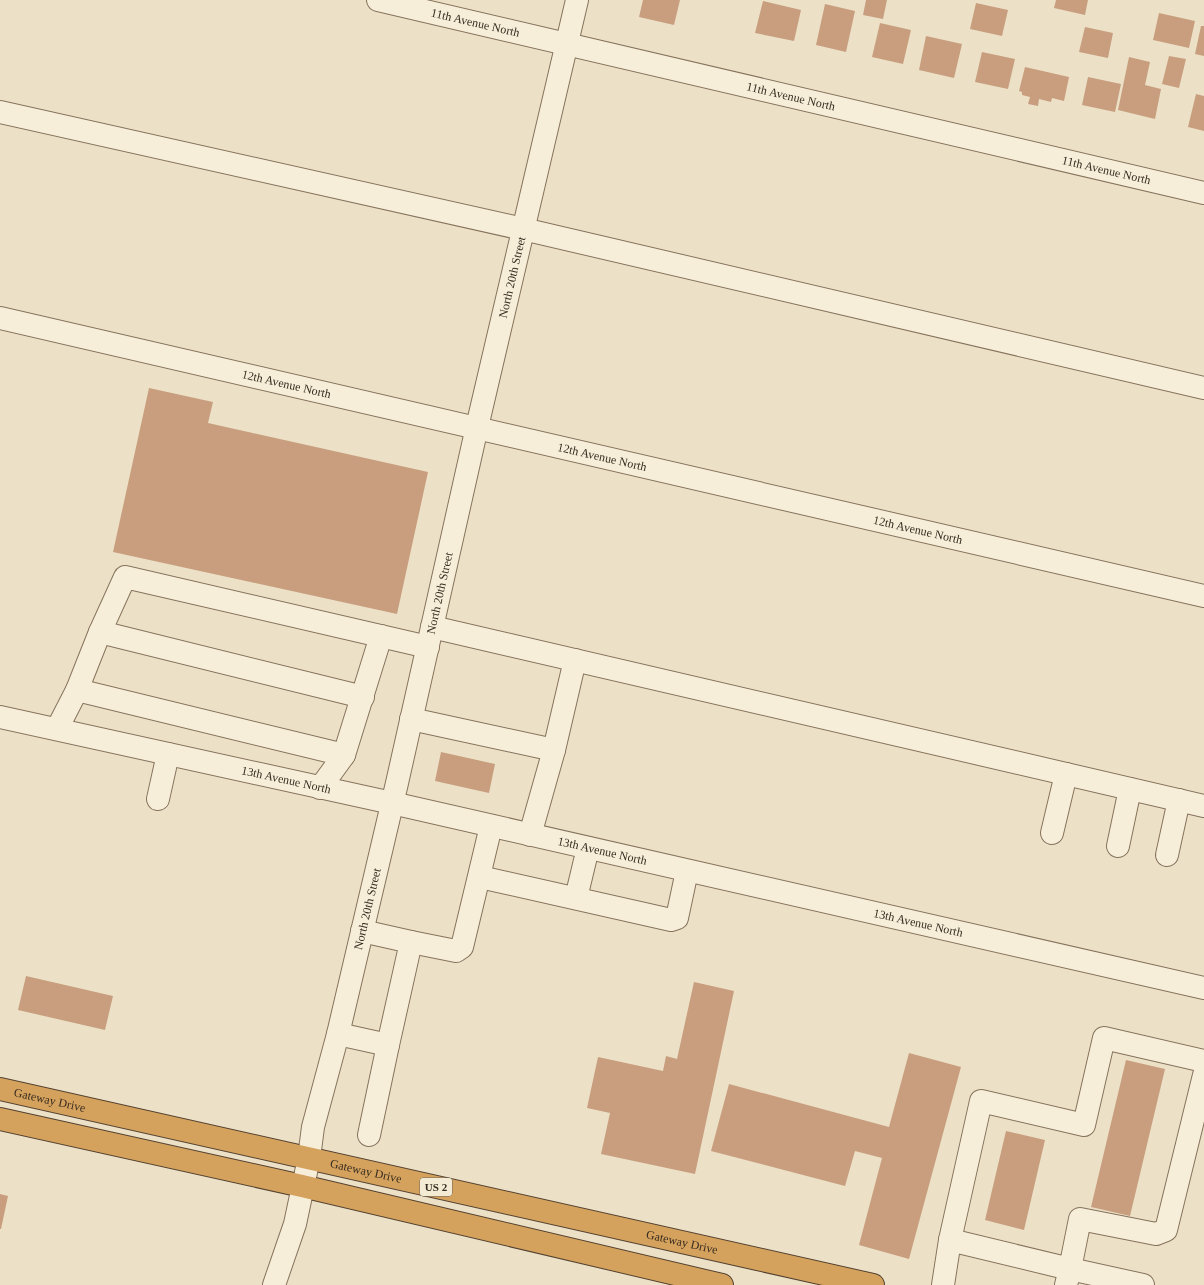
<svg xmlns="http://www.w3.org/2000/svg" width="1204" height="1285" font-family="'Times New Roman',serif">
	<rect width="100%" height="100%" fill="#ece1c6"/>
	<path fill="#c89e7f" d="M643,0h37l-6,25 -35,-8z
		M866,0h21l-4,19 -20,-4z
		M1056,0h32l-3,15 -31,-7z
		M763,1l38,9 -7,31 -39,-8z
		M976,3l32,7 -6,26 -32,-7z
		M825,4l30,7 -9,41 -30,-7z
		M1159,13l36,8 -6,27 -36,-8z
		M880,23l31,7 -8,34 -31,-7z
		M1201,26h3v30l-9,-2z
		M1085,27l28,6 -5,25 -29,-6z
		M926,36l36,8 -8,34 -35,-8z
		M982,52l33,7 -7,30 -33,-7z
		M1169,56l17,3 -7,29 -17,-4z
		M1129,57l21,5 -5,23 16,4 -6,30 -37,-9z
		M1025,67l44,10 -5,24 -12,-3 -1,4 -12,-3 -1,7 -10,-2 2,-7 -8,-2v-3l-3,-1z
		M1088,77l33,7 -6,28 -33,-7z
		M1196,94l8,2v35l-16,-4z
		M149,388l64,14 -5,21 220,49 -31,142 -284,-62z
		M441,752l54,12 -6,29 -54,-12z
		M26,976l87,20 -8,34 -87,-20z
		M694,982l40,9 -39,183 -94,-20 9,-41 -23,-5 11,-51 65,14 3,-15 11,3z
		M909,1053l52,14 -52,192 -50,-14 23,-87 -27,-7 -10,35 -134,-35 18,-67 160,43z
		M1126,1060l39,9 -35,147 -39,-9z
		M1006,1131l39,9 -21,90 -39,-10z
		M0,1194l8,2 -7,33h-1z"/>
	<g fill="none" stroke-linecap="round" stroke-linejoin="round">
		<g stroke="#86735d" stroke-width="24">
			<g id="minor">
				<path id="s1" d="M378,0l826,193"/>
				<path d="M0,112l523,117 681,159"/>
				<path id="s2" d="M0,318l1204,278"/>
				<path d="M432,627l772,179"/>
				<path d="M100,632l263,65"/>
				<path d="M77,690l267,65"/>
				<path id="s3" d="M0,717l392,86 812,185"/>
				<path d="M411,719l143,31 21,-90"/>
				<path d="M57,729l20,-39 23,-58 25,-55 303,70"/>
				<path d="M320,788l24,-33 37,-119"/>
				<path d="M158,799l10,-45"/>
				<path d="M1052,833l14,-59"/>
				<path d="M530,835l24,-85"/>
				<path d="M1118,846l12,-57"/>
				<path d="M1167,855l12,-55"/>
				<path d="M480,877l191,43 6,-2 10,-47"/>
				<path d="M576,898l12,-50"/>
				<path d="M362,931l49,11 -23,103"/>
				<path d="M411,942l45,9 6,-4 29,-121"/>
				<path d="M338,1034l50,11 -19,90"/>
				<path d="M950,1240l31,-139 103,24 20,-87 100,23"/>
				<path id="s4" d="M274,1285l21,-61 14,-66 4,-31 25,-93 59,-251 80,-356 100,-427"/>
				<path d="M943,1285l7,-45 120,29 10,-50 76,15 10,-4 38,-155"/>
				<path d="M1066,1285l4,-16 73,16"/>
			</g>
		</g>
		<g stroke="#544231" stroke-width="24">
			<g id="highway">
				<path id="s5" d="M0,1089l873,196"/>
				<path d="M0,1119l302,67 420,99"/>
			</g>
		</g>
		<use href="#minor" stroke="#f7eed9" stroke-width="22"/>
		<use href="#highway" stroke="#d5a25d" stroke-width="22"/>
	</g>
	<g text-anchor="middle" stroke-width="3" stroke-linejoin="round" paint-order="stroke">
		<rect fill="#f4ebd5" stroke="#706556" stroke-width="1" x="420" y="1178" width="32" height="18" rx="3"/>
		<g font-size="11" font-weight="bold" fill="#372c20">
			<text x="436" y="1191">US 2</text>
		</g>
		<g font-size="12" fill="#372c20" stroke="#f4ebd5">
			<text dy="4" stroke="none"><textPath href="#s1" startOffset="100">11th Avenue North</textPath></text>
			<text dy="4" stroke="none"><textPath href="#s1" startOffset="424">11th Avenue North</textPath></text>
			<text dy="4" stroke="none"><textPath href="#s1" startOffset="748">11th Avenue North</textPath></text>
			<text dy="4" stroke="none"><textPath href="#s4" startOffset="1036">North 20th Street</textPath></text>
			<text dy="4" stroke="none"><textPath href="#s2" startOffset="294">12th Avenue North</textPath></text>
			<text dy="4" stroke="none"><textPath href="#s2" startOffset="618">12th Avenue North</textPath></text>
			<text dy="4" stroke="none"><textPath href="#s2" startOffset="942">12th Avenue North</textPath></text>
			<text dy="4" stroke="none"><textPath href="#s4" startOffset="712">North 20th Street</textPath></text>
			<text dy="4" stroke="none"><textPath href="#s3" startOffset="293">13th Avenue North</textPath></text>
			<text dy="4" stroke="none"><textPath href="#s3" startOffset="617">13th Avenue North</textPath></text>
			<text dy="4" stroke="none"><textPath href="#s4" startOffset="388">North 20th Street</textPath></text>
			<text dy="4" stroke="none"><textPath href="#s3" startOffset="941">13th Avenue North</textPath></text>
			<text dy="4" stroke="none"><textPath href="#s5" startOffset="51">Gateway Drive</textPath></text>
			<text dy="4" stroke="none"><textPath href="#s5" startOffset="375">Gateway Drive</textPath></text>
			<text dy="4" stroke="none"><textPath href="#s5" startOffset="699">Gateway Drive</textPath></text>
		</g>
	</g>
</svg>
